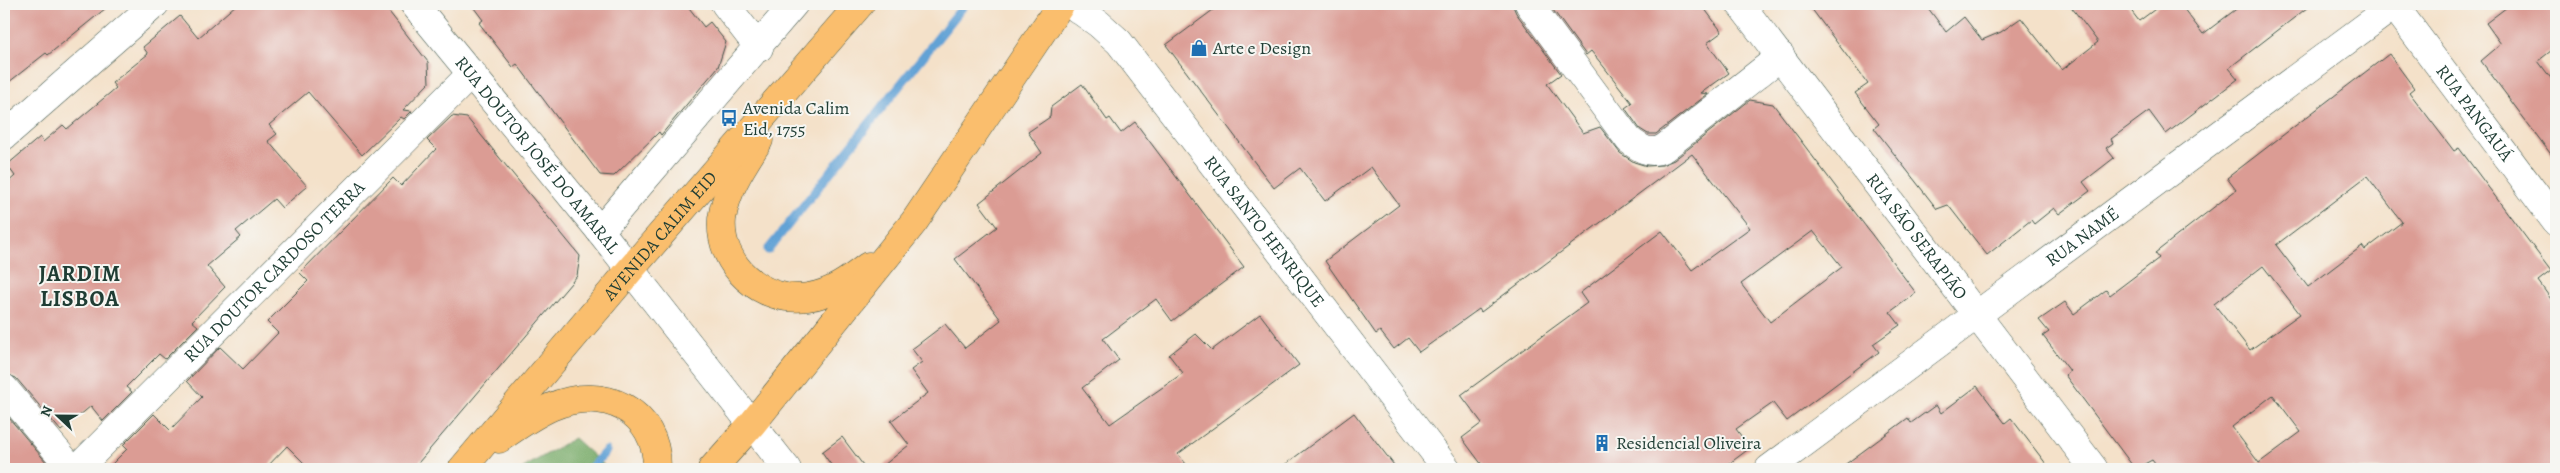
<svg xmlns="http://www.w3.org/2000/svg" width="2560" height="473" font-family="Alegreya,serif">
	<rect width="100%" height="100%" fill="#f6f6f2"/>
	<filter id="ink" filterUnits="userSpaceOnUse"><feTurbulence type="fractalNoise" baseFrequency=".02" numOctaves="2"/><feDisplacementMap in="SourceGraphic" scale="10" xChannelSelector="R" yChannelSelector="G"/><feConvolveMatrix kernelMatrix="1 2 1 2 8 2 1 2 1" color-interpolation-filters="sRGB"/></filter>
	<filter id="wash" filterUnits="userSpaceOnUse"><feTurbulence type="fractalNoise" baseFrequency=".0096" numOctaves="4" result="noise"/><feDisplacementMap in="SourceGraphic" scale="20" xChannelSelector="R" yChannelSelector="G"/><feGaussianBlur stdDeviation="1.12" result="paint"/><feColorMatrix in="noise" values="0 0 0 0 0 0 0 0 0 0 0 0 0 0 0 0 0 1.4 0 .05"/><feComposite in="paint" operator="in"/></filter>
	<g filter="url(#wash)">
		<rect width="100%" height="100%" fill="#f4e1c9"/>
		<path fill="#74a965" stroke="#4a734c" d="M574,438l34,31h-86l1,-1z"/>
		<g fill="none" stroke-linecap="round" stroke-linejoin="round">
			<path stroke="#62a2d5" stroke-width="9" d="M768,250l197,-246
				M590,469l16,-18"/>
		</g>
		<g id="blocks">
			<path fill="#db9c94" fill-rule="evenodd" d="M4,4h107l-63,51 -2,-2 -42,33z
				M237,4h146l45,58 1,21 -26,27 9,1 -8,8 -3,-2 -39,38 -54,-63 -39,33 8,9 -9,7 39,45 -25,22 -8,-9 -38,32 5,6 -34,29 18,21 -33,34 6,5 -33,33 -6,-5 -33,33 6,5 -29,29 -12,-15 -30,25 -45,-53 -12,-5v-187l11,-10 -8,-11 33,-28 3,5 20,-17 4,4 49,-41 -4,-5 36,-29 -5,-7 37,-31 18,22z
				M471,4h215l18,23 6,-5 16,20 -8,25 -57,68 -2,-3 -45,44 -14,-1 -83,-111 -4,3 -34,-44 4,-3z
				M1221,4h291l4,9 45,61 -14,10 36,49 17,-6 20,26 14,9 13,4 15,-1 12,-5 76,-60 23,4 143,189 -26,19 10,13 -27,19 6,8 -92,69 -14,-18 -37,26 14,19 -28,21h-237l-23,-31 20,-15 -21,-28 126,-92 -7,-10 82,-62 30,39 58,-42 -58,-74 -211,158 -2,-3 -60,43 -11,-14 -14,11 -14,-18 -4,3 -51,-73 74,-56 -28,-38 -46,34 -25,-33 -26,20 -108,-143zM1813,231l29,36 -72,55 -29,-38z
				M1562,4h139l21,28 -15,11 22,30 -28,20 7,1 -52,40h-8l-8,-5 -15,-21 7,-5 -28,-36 -13,-16 -5,4 -33,-45z
				M1808,4h117l21,28 18,-15 18,23 19,-8 20,-14 41,52 36,-28 -29,-38h57l13,17 23,-17h18l23,30 40,-30h69l-83,64 9,11 -72,55 -17,-23 -38,28 2,4 -7,5 8,10 -31,24 7,9 -31,23 -5,-6 -20,16 -3,-4 -44,35 -39,-50 -11,4 -63,-81 5,-4 -24,-31 13,-9z
				M2511,4h45v43l-18,14 18,24v76l-75,-100 20,-17 -15,-21z
				M2389,54l25,34 -5,4 45,59 5,-3 92,123 -13,10 18,25v163h-397l-7,-9 -17,9 -70,-94 5,-4 -27,-35 6,-4 -10,-12 26,-18 9,12 32,-24 4,5 49,-37 -4,-5 81,-63 -9,-12zM2367,176l35,46 -37,28 -3,-4 -54,41 -32,-42zM2263,266l37,48 -50,36 -36,-46zM2273,395l28,37 -42,31 -27,-36z
				M1082,84l25,36 3,-2 11,15 14,-11 109,145 -72,54 -16,-22 -53,40 16,21 -37,28 28,36 73,-51 -14,-18 27,-21 16,16 48,-36 39,51 -121,89 12,15h-311l30,-24 -18,-24 37,-28 -17,-23 11,-8 -10,-13 33,-25 20,24 36,-28 -46,-61 42,-32 -18,-24 63,-50 -14,-21 22,-15 1,-10z
				M452,116l15,2 113,138 -3,20 -164,193h-103l-23,-23 -22,23h-158l20,-20 -4,-4 31,-31 16,16 32,-33 -15,-16 33,-34 23,22 35,-36 -11,-11 41,-41 -8,-8 93,-95 8,8 35,-37 -9,-9z
				M1977,386l28,37 6,-5 39,51h-211l69,-51 3,5 25,-18 5,8z
				M4,412l48,57h-48z
				M1354,413l43,56h-118z
				M842,437l24,32h-32l-12,-17z"/>
		</g>
	</g>
	<g filter="url(#ink)">
		<use href="#blocks" fill-opacity="0" stroke="#3f564a" stroke-width="1"/>
		<g fill="none" stroke-linecap="round" stroke-linejoin="round">
			<g stroke="#3f564a" stroke-width="29">
				<g id="minor">
					<path id="s1" d="M414,4l186,227 187,238"/>
					<path d="M725,4l34,44"/>
					<path id="s2" d="M1071,4l28,20 20,18 328,427"/>
					<path d="M1529,4l100,136c12,9 21,15 35,8l117,-92"/>
					<path id="s3" d="M1740,4l354,465"/>
					<path id="s4" d="M2393,4l163,218"/>
					<path d="M4,136l151,-132"/>
					<path d="M600,231l194,-227"/>
					<path d="M4,388l68,81"/>
					<path id="s5" d="M77,469l395,-396"/>
					<path id="s6" d="M1769,469l627,-465"/>
				</g>
			</g>
			<g stroke="#3f564a" stroke-width="29">
				<g id="major">
					<path d="M759,140c-15,24 -33,49 -37,79 -4,46 40,85 86,78 23,-3 42,-17 60,-31"/>
					<path d="M499,439c17,-12 34,-24 52,-32 52,-23 107,3 106,62"/>
					<path id="s7" d="M462,469l168,-199 230,-266"/>
					<path d="M712,469l40,-45 162,-202 147,-218"/>
				</g>
			</g>
			<use href="#minor" stroke="#fff" stroke-width="28"/>
			<use href="#major" stroke="#fabe6d" stroke-width="28"/>
		</g>
	</g>
	<defs>
		<g id="shop-bare" transform="scale(1.35)"><path d="M-5-2.5h2.3a2.7 3.5 0 0 1 5.4 0H5L5.5 6h-11ZM-1.5-2.5h3a1.5 2.3 0 0 0-3 0Z" fill="#1f6fb2" stroke="#f6f6f2" stroke-width="2.5" paint-order="stroke"/></g>
		<g id="bus-bare" transform="scale(1.35)"><path d="M-5-6H5V4H4V6H2V4H-2V6H-4V4H-5ZM-3.5-4V0h7V-4ZM-3.5 1.2v1.5H-2V1.2ZM2 1.2v1.5H3.5V1.2Z" fill="#1f6fb2" stroke="#f6f6f2" stroke-width="2.5" paint-order="stroke"/></g>
		<g id="building-bare" transform="scale(1.35)"><path d="M-4-6H4V6H1V3H-1V6H-4ZM-2.5-4.3h1.7v1.8h-1.7ZM.8-4.3h1.7v1.8H.8ZM-2.5-1h1.7V.8h-1.7ZM.8-1h1.7V.8H.8Z" fill="#1f6fb2" stroke="#f6f6f2" stroke-width="2.5" paint-order="stroke"/></g>
	</defs>
	<g fill-rule="evenodd">
		<use href="#shop-bare" x="1199" y="48"/>
		<use href="#bus-bare" x="729" y="118"/>
		<use href="#building-bare" x="1602" y="443"/>
	</g>
	<g text-anchor="middle" stroke-width="4" stroke-linejoin="round" paint-order="stroke">
		<g font-size="18" fill="#1f3d34" stroke="#f6f6f2" text-anchor="start">
			<text x="1213" y="54">Arte e Design</text>
			<text x="743" y="114">Avenida Calim<tspan x="743" dy="21">Eid, 1755</tspan></text>
			<text x="1616" y="449">Residencial Oliveira</text>
		</g>
		<g font-size="18" fill="#1f3d34" stroke="#f6f6f2">
			<text dy="6" stroke="none"><textPath href="#s4" startOffset="136">RUA PANGAUÁ</textPath></text>
			<text dy="6" stroke="none"><textPath href="#s1" startOffset="195">RUA DOUTOR JOSÉ DO AMARAL</textPath></text>
			<text dy="6" stroke="none"><textPath href="#s2" startOffset="300">RUA SANTO HENRIQUE</textPath></text>
			<text dy="6" stroke="none"><textPath href="#s6" startOffset="390">RUA NAMÉ</textPath></text>
			<text dy="6" stroke="none"><textPath href="#s7" startOffset="306">AVENIDA CALIM EID</textPath></text>
			<text dy="6" stroke="none"><textPath href="#s3" startOffset="292">RUA SÃO SERAPIÃO</textPath></text>
			<text dy="6" stroke="none"><textPath href="#s5" startOffset="279">RUA DOUTOR CARDOSO TERRA</textPath></text>
		</g>
		<g font-size="22" font-weight="bold" letter-spacing="1" fill="#1f3d34" stroke="#f6f6f2">
			<text x="80" y="281">JARDIM<tspan x="80" dy="25">LISBOA</tspan></text>
		</g>
	</g>
	<rect width="2560" height="473" fill="none" stroke="#f6f6f2" stroke-width="20"/>
	<g transform="translate(58 416) rotate(292)" stroke="#f6f6f2" stroke-width="4" paint-order="stroke">
	<path d="M0-4L9 19L0 12L-9 19Z" fill="#1f3d34"/>
	<text y="-8" font-size="14" font-weight="bold" text-anchor="middle" fill="#1f3d34">N</text>
	</g>
</svg>
